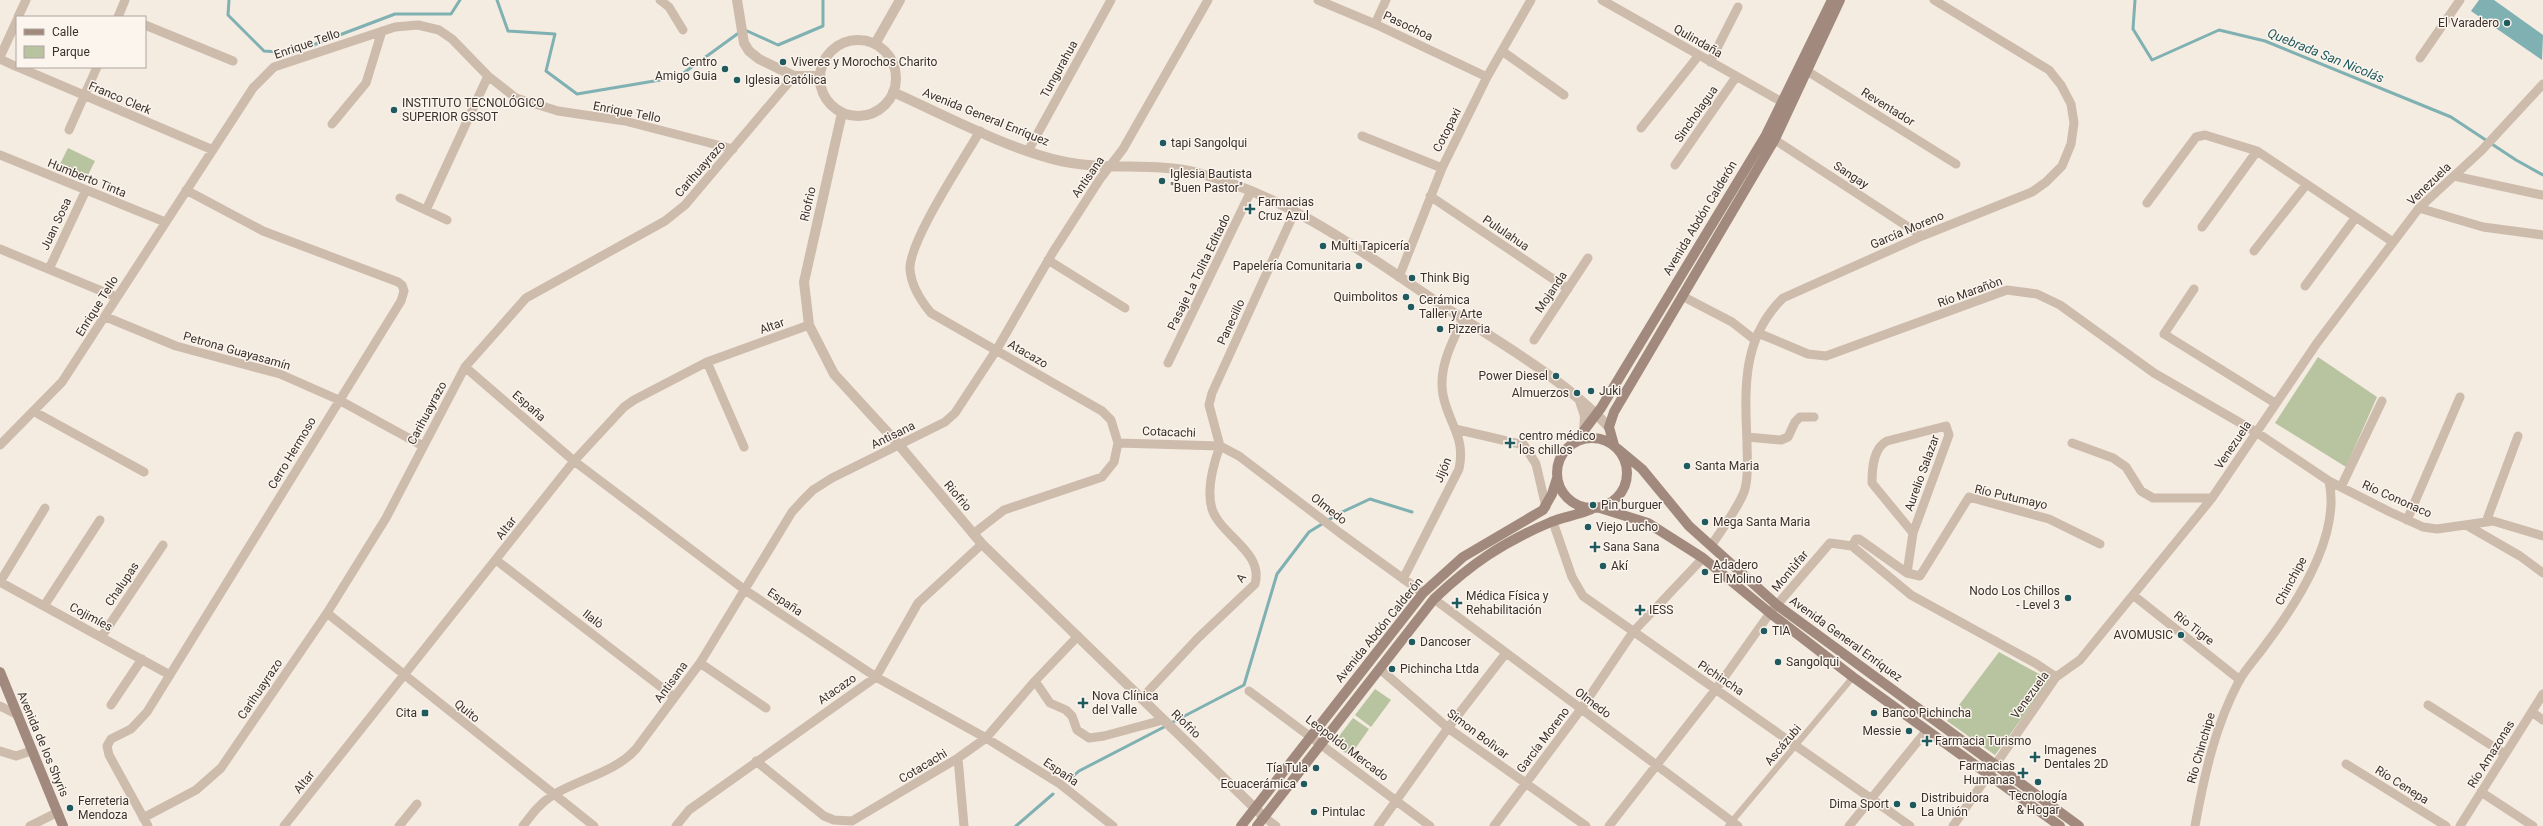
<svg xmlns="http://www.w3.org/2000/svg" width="2543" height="826" font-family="Roboto,sans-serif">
	<rect width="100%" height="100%" fill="#f4ebe1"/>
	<path fill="#b8c4a0" d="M68,148l27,13 -8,16 -27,-13z
		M2318,357l59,40 -31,70 -71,-44z
		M1999,652l51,28 -55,75 -48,-34z
		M1375,689l16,11 -20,27 -16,-12z
		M1353,718l16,11 -19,27 -17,-12z"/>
	<path fill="#7fb0b2" d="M2479,0h15l49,35 -1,25 -71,-49z"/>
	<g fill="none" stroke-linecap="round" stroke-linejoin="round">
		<path stroke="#7fb0b2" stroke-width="3" d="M229,0l-1,15 36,36 28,2 103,-39h56l9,-14
			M497,0l11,31 47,3 -9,37 31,23 101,-17 62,-45
			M2135,0l-2,29 19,31 67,-30 46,11 186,76 65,43 27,15
			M745,30l33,15 45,-19v-26
			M1171,723l73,-38 33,-111 32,-42 31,-19 30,-14 42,13
			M1070,779l9,-8 87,-45
			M1016,826l37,-32"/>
		<path stroke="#cdbbac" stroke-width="6" d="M1728,826l125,-149"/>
		<path stroke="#cdbbac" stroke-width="9" d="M660,0l9,7 14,23
			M1318,0l57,24 112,53
			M1602,0l187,106
			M18,17l8,-17
			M118,17l7,-17
			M1375,24l11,-24
			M145,25l88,36
			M1502,51l62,44
			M0,57l17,-37
			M2420,58l40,-58
			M0,59l17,8
			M1710,62l28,-55
			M18,67l195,83
			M1807,71l149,93
			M332,124l34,-41 16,-52
			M1641,128l58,-73
			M69,130l28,-63
			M1362,136l80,32
			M1769,136l153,100
			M1028,151l83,-151
			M0,155l165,67
			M1675,165l61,-88
			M2454,176l88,19
			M1430,196l138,93
			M400,198l47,22
			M2147,203l49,-66 9,-2 52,16 136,91
			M2419,208l64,19 60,8
			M426,210l62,-134
			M2202,227l55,-76
			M0,249l116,48
			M2254,251l52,-66
			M1048,260l77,48
			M49,269l37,-79
			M1399,277l43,-109 45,-91 44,-77
			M2305,286l51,-69
			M2194,289l-30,45 111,69
			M1682,296l50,26 23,18
			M106,317l70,29 104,28 59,26 84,46
			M1758,333l50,21 18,2 181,-66 30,4 23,11 94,68 102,59 73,49 61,31 33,15 14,2 56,-8 50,15
			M1534,340l54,-82
			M707,362l37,85
			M1168,363l83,-172
			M465,367l109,94 171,129 131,87 110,61 74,46 53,42
			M33,411l111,61
			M1946,426l3,9 -36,98 -41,-50c0,-14 1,-35 15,-42z
			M1455,429l69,16 12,19 10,43
			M1747,437l34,3 7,-3 7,-15 5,-5h14
			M1118,443l102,3 19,10 101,77 83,60
			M2072,443l41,15 13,9 15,24 12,7h59
			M0,445l62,-63 191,-294 21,-21 121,-40 23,-2 21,5 13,9 36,37 28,22 42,13 67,10 108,28
			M1220,446l-11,-41 3,-12 83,-182
			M2341,487l41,-86
			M45,508l-45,74 170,93
			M2407,520l53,-123
			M1553,522l19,55 11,19 327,230
			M2486,522l32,-86
			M2468,526l52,30 23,17
			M973,534l31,-24 98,-33 12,-15 4,-19 -7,-23 -9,-9 -171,-98c-10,-12 -20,-27 -21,-44 -1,-28 54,-110 70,-138
			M1711,546c9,-14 30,-42 34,-57 4,-15 2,-31 2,-46 -2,-53 -6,-104 36,-145l139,-62 110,-44 14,-10 16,-16 9,-22 3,-21 -3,-19 -10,-19 -12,-15 -115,-70
			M1852,546l4,-7h3l48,34 6,-40
			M496,560l178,137
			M1907,573l13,3 49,-79 80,22 51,25
			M1403,579l56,-110c7,-32 -10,-44 -16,-74 -5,-27 9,-53 20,-76
			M2133,595l107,85
			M1434,599l304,227
			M44,606l56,-86
			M327,613l267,213
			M102,636l61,-91
			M700,663l66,45
			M1380,669l68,59 138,98
			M1035,681l15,22 16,7 6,6 5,14 12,8 15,-2 59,-16
			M1249,691l181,135
			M1141,699l57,-61 57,-54c9,-32 -34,-48 -43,-75 -6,-20 1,-44 8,-63
			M111,705l31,-46
			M2428,705l77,49
			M0,706l16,8
			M2532,712l11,8
			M0,751l16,5 15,-5
			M958,758l6,68
			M756,761l68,55 10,4 18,1 106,-63 28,-20 49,-57 43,-45
			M2346,764l100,62
			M2481,792l52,34
			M1264,817l12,9
			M143,818l53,-28 25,-22 106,-155 59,-95 79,-151 61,-69 139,-77 20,-16 109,-129
			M30,826l28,-14
			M148,826l-39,-71 -2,-9 4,-7 20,-10 16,-17 254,-411 3,-10 -2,-6 -4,-3 -135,-51 -77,-41
			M284,826l290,-365 50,-54 10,-7 73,-38 102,-37
			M399,826l18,-22
			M523,826c9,-12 17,-23 30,-31 26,-16 63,-23 83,-46l64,-86 92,-151 11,-12 10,-10 19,-12 113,-56 10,-9 42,-64 56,-97 47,-73 23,-30 85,-149
			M676,826l13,-16 187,-133 42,-74 64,-59
			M1378,826l70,-98 58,-75
			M1494,826l87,-117 52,-77 70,-74
			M1609,826l107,-137 54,-76 60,-70 22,3 59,49 124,68 21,14
			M1849,826l78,-96
			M1953,826l103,-149 24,-17 132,-162 105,-155 102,-135 62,-57 62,-67
			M2195,826c9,-50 20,-100 44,-145 7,-13 19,-25 27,-37 31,-41 75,-109 63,-163
			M2460,826l83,-132"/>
		<path stroke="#cdbbac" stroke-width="10" d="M737,0l7,43 5,8 10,8 35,17h26
			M820 78a38 38 0 1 1 76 0a38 38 0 1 1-76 0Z
			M875,44l25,-44
			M893,92c51,23 115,57 168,69 45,10 93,1 137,12 93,24 170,83 248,135 56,36 118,71 163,119
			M842,113l-38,169 5,43 25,49 65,71 83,99 282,273
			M1580,401l5,15 -1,17"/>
		<path stroke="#a18a7d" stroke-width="10" d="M1557 473a35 35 0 1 1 70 0a35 35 0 1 1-70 0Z
			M1576,441l25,-33 165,-273 66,-135
			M1614,445l-5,-18 5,-15 161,-273 65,-139
			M1618,449l24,20 47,57 88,79 302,221
			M1600,508l48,15 55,35 67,55 83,64 207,149
			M0,672l63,154
			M1241,826l182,-233 40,-36 80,-47 9,-16 5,-16
			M1257,826l177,-227c37,-35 69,-57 117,-77 13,-5 27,-7 41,-13"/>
	</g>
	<g fill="#1f5a5e" stroke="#fbf5ee" stroke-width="1.5">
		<circle cx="2507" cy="23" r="4"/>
		<circle cx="783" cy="62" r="4"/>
		<circle cx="725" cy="69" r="4"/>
		<circle cx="737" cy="80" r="4"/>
		<circle cx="394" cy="110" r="4"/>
		<circle cx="1163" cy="143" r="4"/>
		<circle cx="1162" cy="181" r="4"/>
		<path d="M1248 203h4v4h4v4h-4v4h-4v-4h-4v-4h4z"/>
		<circle cx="1323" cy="246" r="4"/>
		<circle cx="1359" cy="266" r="4"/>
		<circle cx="1412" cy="278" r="4"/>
		<circle cx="1406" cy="297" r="4"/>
		<circle cx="1411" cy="307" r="4"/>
		<circle cx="1440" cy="329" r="4"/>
		<circle cx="1556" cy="376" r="4"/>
		<circle cx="1591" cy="391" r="4"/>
		<circle cx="1577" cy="393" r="4"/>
		<path d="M1508 437h4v4h4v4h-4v4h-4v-4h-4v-4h4z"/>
		<circle cx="1687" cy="466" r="4"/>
		<circle cx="1593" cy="505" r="4"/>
		<circle cx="1705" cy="522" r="4"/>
		<circle cx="1588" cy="527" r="4"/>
		<path d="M1593 541h4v4h4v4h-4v4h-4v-4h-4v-4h4z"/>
		<circle cx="1603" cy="566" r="4"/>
		<circle cx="1705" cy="572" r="4"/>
		<circle cx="2068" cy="598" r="4"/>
		<path d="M1455 597h4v4h4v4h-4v4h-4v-4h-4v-4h4z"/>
		<path d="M1638 604h4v4h4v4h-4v4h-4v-4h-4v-4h4z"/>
		<circle cx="1764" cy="631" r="4"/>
		<circle cx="2181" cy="635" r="4"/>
		<circle cx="1412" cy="642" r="4"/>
		<circle cx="1778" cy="662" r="4"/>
		<circle cx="1392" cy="669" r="4"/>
		<path d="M1081 697h4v4h4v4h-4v4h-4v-4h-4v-4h4z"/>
		<rect x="421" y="709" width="8" height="8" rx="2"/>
		<circle cx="1874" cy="713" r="4"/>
		<circle cx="1909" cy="731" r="4"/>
		<path d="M1925 735h4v4h4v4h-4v4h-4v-4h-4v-4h4z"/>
		<path d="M2033 751h4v4h4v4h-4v4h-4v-4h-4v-4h4z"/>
		<circle cx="1316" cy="768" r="4"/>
		<path d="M2021 767h4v4h4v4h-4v4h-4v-4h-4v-4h4z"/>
		<circle cx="2038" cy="782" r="4"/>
		<circle cx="1304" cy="784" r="4"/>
		<circle cx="1897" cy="804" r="4"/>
		<circle cx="1913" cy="805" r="4"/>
		<circle cx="70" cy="808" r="4"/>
		<circle cx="1314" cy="812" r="4"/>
	</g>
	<g text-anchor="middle" stroke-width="3" stroke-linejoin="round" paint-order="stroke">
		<g font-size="12" fill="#3b302b" stroke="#fbf5ee" text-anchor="start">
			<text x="2499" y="27" text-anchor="end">El Varadero</text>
			<text x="717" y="66" text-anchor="end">Centro<tspan x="717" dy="14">Amigo Guia</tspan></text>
			<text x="791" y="66">Viveres y Morochos Charito</text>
			<text x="745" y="84">Iglesia Católica</text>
			<text x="402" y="107">INSTITUTO TECNOLÓGICO<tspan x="402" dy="14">SUPERIOR GSSOT</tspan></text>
			<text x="1171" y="147">tapi Sangolqui</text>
			<text x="1170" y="178">Iglesia Bautista<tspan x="1170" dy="14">"Buen Pastor"</tspan></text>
			<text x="1258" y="206">Farmacias<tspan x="1258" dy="14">Cruz Azul</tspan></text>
			<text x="1331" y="250">Multi Tapicería</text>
			<text x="1351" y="270" text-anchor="end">Papelería Comunitaria</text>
			<text x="1420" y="282">Think Big</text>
			<text x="1398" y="301" text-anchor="end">Quimbolitos</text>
			<text x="1419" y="304">Cerámica<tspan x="1419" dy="14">Taller y Arte</tspan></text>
			<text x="1448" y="333">Pizzeria</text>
			<text x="1548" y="380" text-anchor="end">Power Diesel</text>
			<text x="1599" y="395">Juki</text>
			<text x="1569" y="397" text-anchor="end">Almuerzos</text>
			<text x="1519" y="440">centro médico<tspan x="1519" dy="14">los chillos</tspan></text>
			<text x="1695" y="470">Santa Maria</text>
			<text x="1601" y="509">Pin burguer</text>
			<text x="1713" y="526">Mega Santa Maria</text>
			<text x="1596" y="531">Viejo Lucho</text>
			<text x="1603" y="551">Sana Sana</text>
			<text x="1713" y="569">Adadero<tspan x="1713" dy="14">El Molino</tspan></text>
			<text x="1611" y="570">Akí</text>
			<text x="2060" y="595" text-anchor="end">Nodo Los Chillos<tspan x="2060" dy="14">- Level 3</tspan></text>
			<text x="1466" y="600">Médica Física y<tspan x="1466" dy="14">Rehabilitación</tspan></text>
			<text x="1649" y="614">IESS</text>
			<text x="1772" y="635">TIA</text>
			<text x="2173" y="639" text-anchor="end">AVOMUSIC</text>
			<text x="1420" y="646">Dancoser</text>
			<text x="1786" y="666">Sangolqui</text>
			<text x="1400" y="673">Pichincha Ltda</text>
			<text x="1092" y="700">Nova Clínica<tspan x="1092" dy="14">del Valle</tspan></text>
			<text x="417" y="717" text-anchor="end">Cita</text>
			<text x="1882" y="717">Banco Pichincha</text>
			<text x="1901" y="735" text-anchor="end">Messie</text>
			<text x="1935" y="745">Farmacia Turismo</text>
			<text x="2044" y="754">Imagenes<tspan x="2044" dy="14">Dentales 2D</tspan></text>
			<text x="2015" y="770" text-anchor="end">Farmacias<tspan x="2015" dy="14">Humanas</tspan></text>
			<text x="1308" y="772" text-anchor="end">Tía Tula</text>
			<text x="1296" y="788" text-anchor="end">Ecuacerámica</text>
			<text x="2038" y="800" text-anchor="middle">Tecnología<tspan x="2038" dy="14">&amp; Hogar</tspan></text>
			<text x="1921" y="802">Distribuidora<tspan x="1921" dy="14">La Unión</tspan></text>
			<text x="78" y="805">Ferreteria<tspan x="78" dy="14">Mendoza</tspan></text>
			<text x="1889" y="808" text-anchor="end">Dima Sport</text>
			<text x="1322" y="816">Pintulac</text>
		</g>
		<g font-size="12" fill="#3b302b" stroke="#fbf5ee">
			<text transform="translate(1408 26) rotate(25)" y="4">Pasochoa</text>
			<text transform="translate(1698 41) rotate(30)" y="4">Qulindaña</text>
			<text transform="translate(307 44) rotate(-19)" y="4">Enrique Tello</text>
			<text transform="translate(1059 69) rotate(-61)" y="4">Tungurahua</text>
			<text transform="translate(120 98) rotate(23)" y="4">Franco Clerk</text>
			<text transform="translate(1888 107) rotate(32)" y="4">Reventador</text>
			<text transform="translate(627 112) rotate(11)" y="4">Enrique Tello</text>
			<text transform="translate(1696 114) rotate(-55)" y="4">Sincholagua</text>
			<text transform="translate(986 117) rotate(22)" y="4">Avenida General Enríquez</text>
			<text transform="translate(1447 130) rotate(-63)" y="4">Cotopaxi</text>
			<text transform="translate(700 169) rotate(-49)" y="4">Carihuayrazo</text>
			<text transform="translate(1851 175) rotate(33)" y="4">Sangay</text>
			<text transform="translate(1088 177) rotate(-55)" y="4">Antisana</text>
			<text transform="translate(87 178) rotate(22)" y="4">Humberto Tinta</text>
			<text transform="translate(2429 184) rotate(-44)" y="4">Venezuela</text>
			<text transform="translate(808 204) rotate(-77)" y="4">Riofrìo</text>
			<text transform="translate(1700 218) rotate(-59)" y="4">Avenida Abdón Calderón</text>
			<text transform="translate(56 224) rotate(-65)" y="4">Juan Sosa</text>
			<text transform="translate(1907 230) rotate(-23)" y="4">García Moreno</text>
			<text transform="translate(1506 233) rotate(34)" y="4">Pululahua</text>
			<text transform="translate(1199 272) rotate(-64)" y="4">Pasaje La Tolita Editado</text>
			<text transform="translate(1551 292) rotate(-56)" y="4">Mojanda</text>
			<text transform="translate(1970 292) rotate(-20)" y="4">Río Marañòn</text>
			<text transform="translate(97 306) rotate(-58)" y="4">Enrique Tello</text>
			<text transform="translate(1231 322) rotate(-65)" y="4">Panecillo</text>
			<text transform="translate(772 326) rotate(-20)" y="4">Altar</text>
			<text transform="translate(237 351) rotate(16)" y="4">Petrona Guayasamín</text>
			<text transform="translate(1028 354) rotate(30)" y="4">Atacazo</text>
			<text transform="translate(529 406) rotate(41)" y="4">España</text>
			<text transform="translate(427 413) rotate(-62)" y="4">Carihuayrazo</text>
			<text transform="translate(1169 432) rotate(2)" y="4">Cotacachi</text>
			<text transform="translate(893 435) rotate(-26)" y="4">Antisana</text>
			<text transform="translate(2233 445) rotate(-56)" y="4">Venezuela</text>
			<text transform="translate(292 453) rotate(-59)" y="4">Cerro Hermoso</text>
			<text transform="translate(1443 470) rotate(-68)" y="4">Jijón</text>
			<text transform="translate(1922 473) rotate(-70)" y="4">Aurelio Salazar</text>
			<text transform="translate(958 496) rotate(50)" y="4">Riofrìo</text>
			<text transform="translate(2011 497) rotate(13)" y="4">Río Putumayo</text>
			<text transform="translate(2397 499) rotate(24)" y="4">Río Cononaco</text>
			<text transform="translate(1329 509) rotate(38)" y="4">Olmedo</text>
			<text transform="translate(506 528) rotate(-52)" y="4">Altar</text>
			<text transform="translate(1790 571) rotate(-50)" y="4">Montùfar</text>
			<text transform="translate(1241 578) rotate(-54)" y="4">A</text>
			<text transform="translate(2291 581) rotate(-62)" y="4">Chinchipe</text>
			<text transform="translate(122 584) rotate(-56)" y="4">Chalupas</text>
			<text transform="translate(785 602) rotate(34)" y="4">España</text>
			<text transform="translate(91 617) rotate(28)" y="4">Cojimíes</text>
			<text transform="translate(593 619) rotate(38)" y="4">Ilalò</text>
			<text transform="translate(2194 628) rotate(38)" y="4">Río Tigre</text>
			<text transform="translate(1379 630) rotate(-51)" y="4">Avenida Abdón Calderón</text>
			<text transform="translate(1846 639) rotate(36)" y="4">Avenida General Enríquez</text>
			<text transform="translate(1721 678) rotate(34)" y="4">Pichincha</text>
			<text transform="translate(671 682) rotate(-54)" y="4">Antisana</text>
			<text transform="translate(260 689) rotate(-56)" y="4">Carihuayrazo</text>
			<text transform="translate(837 689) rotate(-35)" y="4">Atacazo</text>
			<text transform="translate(2030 695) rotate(-54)" y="4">Venezuela</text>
			<text transform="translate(1593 703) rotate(37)" y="4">Olmedo</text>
			<text transform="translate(467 711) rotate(39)" y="4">Quito</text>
			<text transform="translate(1186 724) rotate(44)" y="4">Riofrìo</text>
			<text transform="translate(1478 734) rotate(37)" y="4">Simon Bolìvar</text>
			<text transform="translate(1543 740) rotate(-53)" y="4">García Moreno</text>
			<text transform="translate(43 744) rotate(67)" y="4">Avenida de los Shyris</text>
			<text transform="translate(1783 745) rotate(-50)" y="4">Ascázubi</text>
			<text transform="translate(1347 748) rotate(37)" y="4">Leopoldo Mercado</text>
			<text transform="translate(2201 748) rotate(-74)" y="4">Río Chinchipe</text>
			<text transform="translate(2491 754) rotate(-58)" y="4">Río Amazonas</text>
			<text transform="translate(923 766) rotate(-31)" y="4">Cotacachi</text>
			<text transform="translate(1061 772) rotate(34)" y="4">España</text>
			<text transform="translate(304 782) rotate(-51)" y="4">Altar</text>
			<text transform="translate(2402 785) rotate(32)" y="4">Río Cenepa</text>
		</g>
		<g font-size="13" font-style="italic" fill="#1f5a5e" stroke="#fbf5ee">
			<text transform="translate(2326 55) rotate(22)" y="5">Quebrada San Nicolás</text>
		</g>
	</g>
	<rect x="16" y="16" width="130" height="52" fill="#fbf5ee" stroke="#aea6a0"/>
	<rect x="24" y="29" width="20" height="6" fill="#a18a7d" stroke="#aea6a0"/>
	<text x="52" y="36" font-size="12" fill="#3b302b">Calle</text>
	<rect x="24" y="46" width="20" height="12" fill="#b8c4a0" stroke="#aea6a0"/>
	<text x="52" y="56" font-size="12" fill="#3b302b">Parque</text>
</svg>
